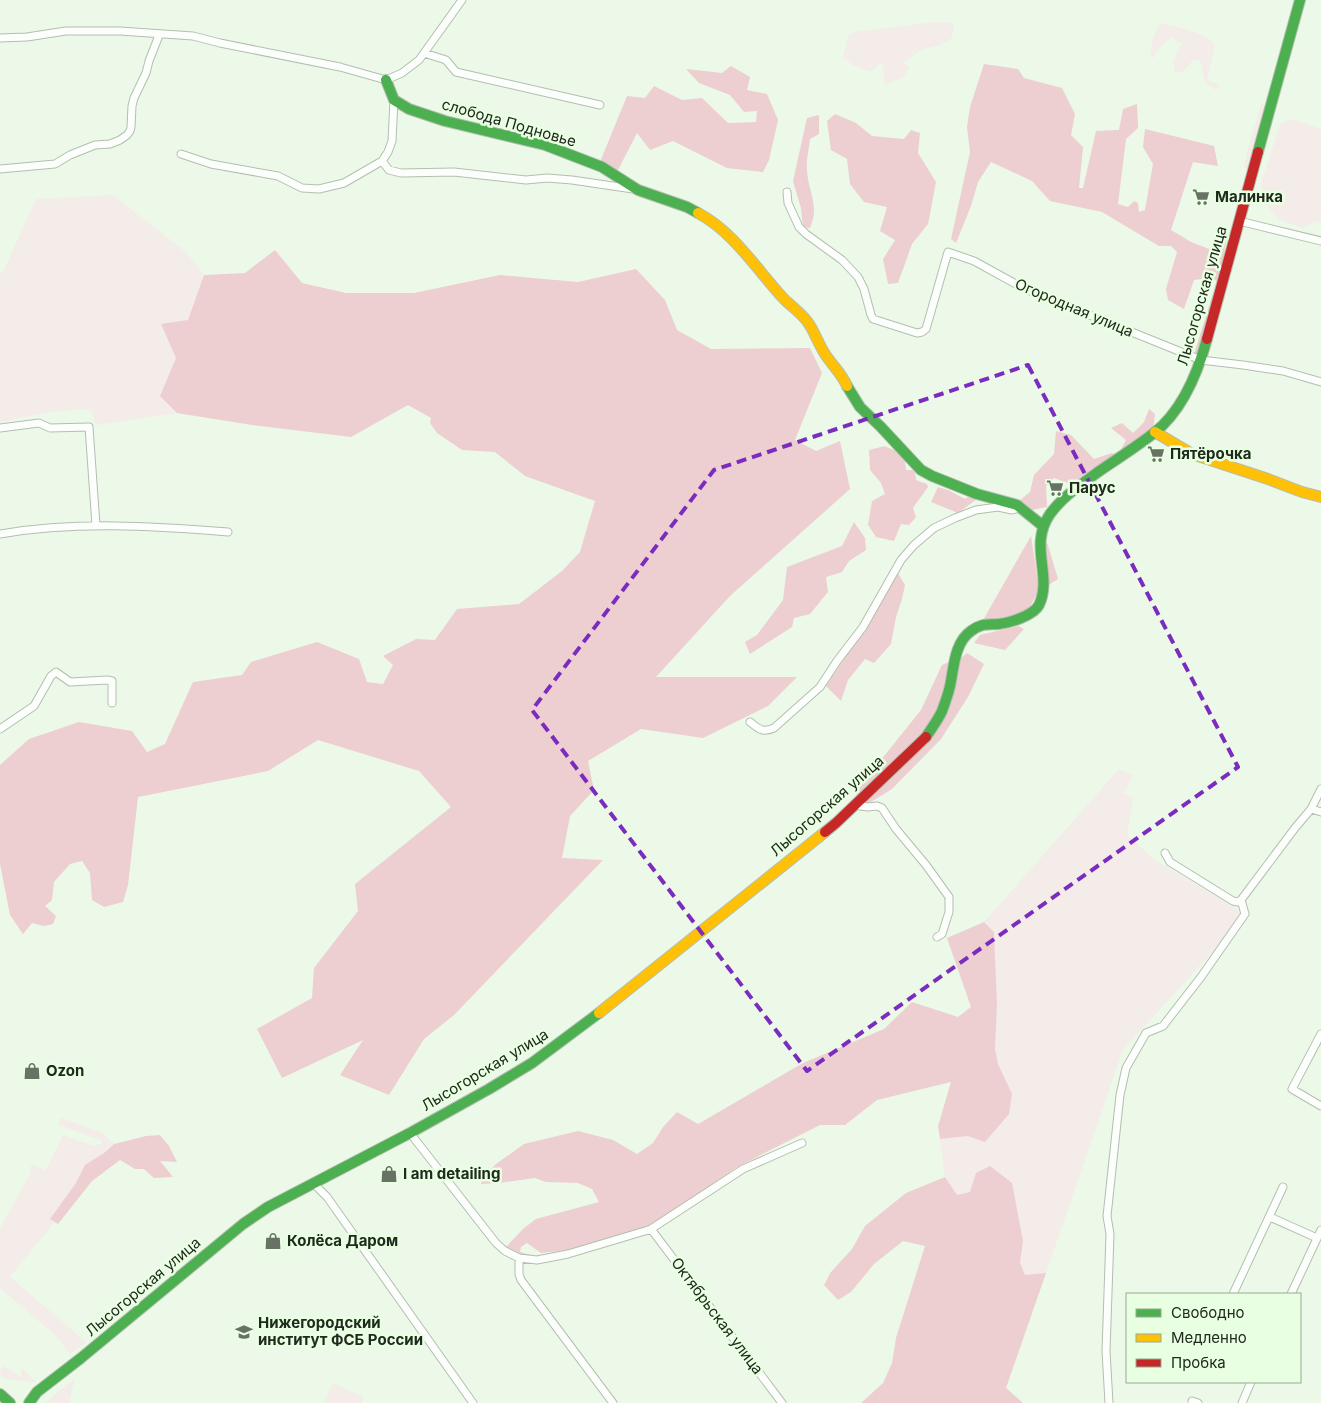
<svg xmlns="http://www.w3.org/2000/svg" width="1321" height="1403" font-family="Inter,sans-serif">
	<rect width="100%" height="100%" fill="#ecf9e8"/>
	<path fill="#f3ece8" d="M936,22l18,1 -2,15 -13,8 -17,3 -19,14 7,4 -8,11 -17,7 -3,-23 -12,10 -17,-7 -10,-8 5,-21 5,-4z
		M1161,23c14,4 48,9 54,23l-8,34 13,5 -4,5 -11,-7 -4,-21 -7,-3 -11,13h-8l-2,-11 9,-18 -11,-5 -10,8 -9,13c-3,-9 2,-30 9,-36z
		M1262,102l4,4 -18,64 -4,-3 3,-15z
		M1292,119l29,10v94l-7,-2 -11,7 -23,-8 -15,-16 -4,-20 19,-60z
		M113,195l73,57 18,23 -16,46 -27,3 15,34 -16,38 17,17 -81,12 -5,-16 -40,3 -51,10v-149l3,-1 33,-73z
		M1119,769l14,6 -9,18 9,5 -6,37 28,25 77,46 13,10 -122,134 -77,223 -21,2 -5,-12 3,-22 -47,-68 -6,19 -13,4 -12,-19 -5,-38 28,-3 17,5 27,-47 -14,-30 -3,-15 2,-44 -3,-73 -10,-10z
		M61,1118l43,15 3,5 7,5 -7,6 -32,48 -65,80 76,65 -16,12 -16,-20 -53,-45h-1v-61l31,-55 -2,-4 3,-4 13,5 4,-6 14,-29 31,11 8,-3 -1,-3 -43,-15z
		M4,1366l17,11 1,-9 14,14 -30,-3 -6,-4v-4z
		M75,1378l-6,25h-24z
		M333,1383l31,14 -3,6h-34l-3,-1z"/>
	<path fill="#edced1" d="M984,64l34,5 6,9 38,10 13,26 -4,21 12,12 -4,41h4l13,-57 23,-1 4,-21 14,-5 1,24 -12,11 -8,65 10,3 6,-6 4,2 1,9 6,-2 8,-46 -10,-17 2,-18 69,17 4,20 -25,-4 -22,68 20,12 21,8 7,-14 8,-2 -7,48 -20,72h-6l23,-73 -8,-3 -15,2 -10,29 -16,-9 -2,-11 11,-37 -6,-6h-12l-57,-34 -52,-11 -18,-20 -41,-19 -13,20 -7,24 -15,37 -5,-4 19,-87 -3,-25 3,-20z
		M731,66l19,11 -3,13 20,4 11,26 -9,40 -6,12 -36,-4 -54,-27 -23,9 -13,-17 -20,39 -17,-10 27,-66 18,2 9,-12 28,14 20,-2 26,25 28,-1 1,-11 -13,1 -14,-17 -31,-12 -13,-14 36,4z
		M835,114l21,9 16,13 32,3 7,-9 9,3 -2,20 18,29 -8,42 -16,20 -14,39 -10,1 -5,-25 12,-19 -15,-9 7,-24 -23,-5 -14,-18 -3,-25 -16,-9 -4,-29z
		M819,115v19l-9,5c-1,10 -4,21 -3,31 1,23 13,34 3,58l-7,-1 -2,-19 -8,-27 14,-63z
		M275,250l27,33 44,10h68l86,-18 78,7 58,-13 29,31 12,30 34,19 99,-1 12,25 -27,67 21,11 24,-10 10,48 -120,107 -74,81h141l-29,29 -65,32 -62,-9 -53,32 6,29 -24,26 -8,42 41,2 -149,155 -30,24 -35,56 -49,-20 23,-35 -81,38 -25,-49 55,-31 2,-30 44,-57 -3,-27 96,-77 -32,-36 -101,-31 -50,31 -130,26 -10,88 -5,17 -19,5 -12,-7 -2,-27 -8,-12 -12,3 -16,18 -2,18 -7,6 11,10 -3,8 -9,2 -12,-3 -9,11 -13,-19 -10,-51v-99l29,-26 50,-17 53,9 15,21 18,-8 28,-62 49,-7 9,-13 66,-20 42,17 8,23 16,2 10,-19 -10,-9 33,-17 19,1 22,-31 62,-5 43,-33 18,-19 15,-51 -70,-25 -30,-24 -33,-2 -25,-17 -7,-10 1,-5 -23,-13 -57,32 -99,-12 -75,-12 -17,-17 16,-38 -15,-34 27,-4 16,-45 41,-2z
		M1149,409l6,5 -2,15 -33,22 6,-11 -15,-12 11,-5 11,10 11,-11z
		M1056,431l15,4 23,24 18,-6 5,3 -41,30 -22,-8 -8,8 1,21 -15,3 -13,-9 11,-9 4,-17 20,-21z
		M885,446c5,3 8,3 12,5 7,4 9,12 9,19h9l1,10 11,4 1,3 -15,21 3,9 -7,8 -8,-1 -7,17 -18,-4 -8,-12 4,-24 13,-7 -4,-11 -11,-13 -1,-20z
		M938,487l10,3 17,9 8,-5 8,2 -23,17 -27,-11z
		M854,522l11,16 1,12 -17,11 -7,11 -16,5 2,15 -18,22 -16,4 -2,9 -42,27 -5,-12 12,-7 26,-35 4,-33 55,-21z
		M1031,536l8,53 -9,18 -14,8 -34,7z
		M1047,542l11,37 -11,7 -3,-34z
		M898,573l7,12 -3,14 -6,18 -5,27 -17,19 -9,-4 -17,21 -7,21 -15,-15 41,-62z
		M1018,626l6,3 -19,21 -31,-7 6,-8z
		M967,653l17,11 -16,33 -27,42 -49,50 -26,16 -1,-5 71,-71 17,-39 8,-32z
		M951,661l-2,11 -12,38 -14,26 -66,64 -1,-9 65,-81 21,-45z
		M984,922l10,10 3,73 -2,44 3,15 14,30 -3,20 -24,28 -17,-6 -28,3 -2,-13 13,-44 -74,18 -32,25h-25l-83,42 -88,60 -80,23 -28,3 -14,-10 -6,4 -1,5 15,4h-18l-12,-8 19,-20 12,-9 63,-17 -7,-13 -14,-6 -32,-1 -11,-4 -37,5 -17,1 2,-7 13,-13 28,-20 54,-13 35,9 24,14 16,-11 10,-16 14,-15 21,12 105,-61 81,-34 28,-27 46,15 13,-10 -24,-69z
		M160,1135l9,11 8,16 -17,-1 13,16 -19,1 -10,-9h-9l-15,-9 -28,21 -34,43 -8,-5 26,-36 9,-18 19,-12 10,-9 32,-8z
		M990,1166l22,17 11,58 -3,22 5,12 21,-2 -40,115 17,15h-162l22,-20 9,-20 4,-25 29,-92 -22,-5 -29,23 -23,28 -13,8 -14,-15 7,-13 21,-23 13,-23 41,-33 39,-16 12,18 13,-3 6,-19z"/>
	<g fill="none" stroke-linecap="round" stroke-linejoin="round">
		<g stroke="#b4beb0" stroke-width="9">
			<path id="street" d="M0,38l27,-1 39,-6h54l73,5 27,7 120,24 46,13 16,-7 17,-13 43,-60
				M424,53l22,7 10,12 144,33
				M181,154l30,10 67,12 24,12 17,1 25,-6 38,-22 6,-9 4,-11 2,-41
				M382,161l7,9 12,3 53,-1 72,8 21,-2 25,2 61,9
				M0,169l55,-5 15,-9 25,-10 15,-1 10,-4 7,-5 3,-4 1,-4 1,-21 2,-8 12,-25 3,-12 9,-23 1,-4
				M787,192l1,11 11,24 7,7 36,26 16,17 6,12 7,26 2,4 44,14 5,-1 4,-3 22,-77 26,9 51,28 176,71 42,5 40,6 38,11
				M1239,221l82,20
				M0,428l39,-5 11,5 39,-1 7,98
				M0,534c76,-13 152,-8 228,-2
				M750,722c9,7 12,11 24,6l46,-41 17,-26 26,-34 38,-67 13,-15 20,-17 21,-10 21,-8 22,-3 14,3 8,-2
				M0,729l34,-23 17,-30 5,-4 14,10 37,-2 5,1v22
				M854,805l14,2 9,-1 5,2 14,21 30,36 23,32v15l-7,22 -5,3
				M1311,809l10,3
				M1165,853l5,9 63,39 5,1 3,-2 54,-72 16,-19 10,-20
				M1321,1034l-29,55 29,17
				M410,1133l86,110 9,8 14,7 18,2 31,-6 77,-23 6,-2 92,-60 59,-26
				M314,1184l13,13 146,206
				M1270,1217l47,21
				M651,1229l131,174
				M519,1258v16l2,6 92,123
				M1233,1294l50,-107
				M1291,1294l30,-64
				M1192,1401l6,2
				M1109,1403l-3,-52 4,-117 -3,-18 13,-121 6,-27 20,-35 17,-7 38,-49 44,-63 -4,-14
				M1242,1403l9,-21"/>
		</g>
		<g stroke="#b4beb0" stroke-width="12">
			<path id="fast" d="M386,80l8,20 15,9 36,12 100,24 57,22 36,23 49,17 11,6
				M1258,152l42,-152
				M847,386l13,21 20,19 41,44 11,6 45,18 40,11 26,21
				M926,737c5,-8 12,-17 16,-26 3,-8 6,-16 8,-25 4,-18 4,-43 21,-55 10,-8 17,-6 28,-7 11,-1 35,-9 40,-19 14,-30 -11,-59 11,-91 13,-18 31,-29 48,-42 19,-13 38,-25 56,-39 28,-22 44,-61 53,-94
				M0,1394l10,9
				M29,1403l8,-11 44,-34 162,-134 25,-17 142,-74 79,-44 43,-26 67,-50"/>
		</g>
		<g stroke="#b4beb0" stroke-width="12">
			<path id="slow" d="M698,213c36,19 59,57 86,86 8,8 19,15 25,25 6,9 10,21 16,30 7,11 17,20 22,32
				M1155,432l37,22 76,25 34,13 19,5
				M599,1013l226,-181"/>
		</g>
		<g stroke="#b4beb0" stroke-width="12">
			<path id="jam" d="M1207,339l51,-187
				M825,832l11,-9 90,-86"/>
		</g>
		<use href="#street" stroke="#fcfefc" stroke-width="7"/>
		<use href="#fast" stroke="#4caf50" stroke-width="10"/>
		<use href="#slow" stroke="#ffc107" stroke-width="10"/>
		<use href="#jam" stroke="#c62828" stroke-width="10"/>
	</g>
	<path fill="none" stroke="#7b2cbf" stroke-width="4" stroke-dasharray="10 6" stroke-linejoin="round" d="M1028,365l210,402 -431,304 -275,-361 182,-240z"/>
	<defs>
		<g id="supermarket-bare" transform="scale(1.35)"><path d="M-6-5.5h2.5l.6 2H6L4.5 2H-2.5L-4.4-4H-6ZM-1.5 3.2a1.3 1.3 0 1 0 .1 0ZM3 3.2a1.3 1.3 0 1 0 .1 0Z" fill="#677265" stroke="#e8ffe2" stroke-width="2.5" paint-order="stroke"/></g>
		<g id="shop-bare" transform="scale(1.35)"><path d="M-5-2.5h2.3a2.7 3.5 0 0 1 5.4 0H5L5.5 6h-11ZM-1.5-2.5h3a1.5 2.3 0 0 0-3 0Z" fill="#677265" stroke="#e8ffe2" stroke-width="2.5" paint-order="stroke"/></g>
		<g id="university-bare" transform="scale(1.35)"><path d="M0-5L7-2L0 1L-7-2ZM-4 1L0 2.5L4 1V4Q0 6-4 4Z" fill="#677265" stroke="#e8ffe2" stroke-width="2.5" paint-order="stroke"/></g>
	</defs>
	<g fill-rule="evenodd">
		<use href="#supermarket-bare" x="1201" y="197"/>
		<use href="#supermarket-bare" x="1156" y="454"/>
		<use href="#supermarket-bare" x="1055" y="488"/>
		<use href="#shop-bare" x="32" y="1071"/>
		<use href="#shop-bare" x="389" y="1174"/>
		<use href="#shop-bare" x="273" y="1241"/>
		<use href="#university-bare" x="244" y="1332"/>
	</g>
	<g text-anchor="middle" stroke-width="5" stroke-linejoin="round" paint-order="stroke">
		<g font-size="15" fill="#20291e" stroke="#e8ffe2">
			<text transform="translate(509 123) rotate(16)" y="5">слобода Подновье</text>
			<text transform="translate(1202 296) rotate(-74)" y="5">Лысогорская улица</text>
			<text transform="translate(1074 308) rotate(23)" y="5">Огородная улица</text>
			<text transform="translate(827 806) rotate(-41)" y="5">Лысогорская улица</text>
			<text transform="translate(485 1070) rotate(-31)" y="5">Лысогорская улица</text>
			<text transform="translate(143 1287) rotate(-40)" y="5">Лысогорская улица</text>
			<text transform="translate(717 1316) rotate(53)" y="5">Октябрьская улица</text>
		</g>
		<g font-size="15" font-weight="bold" fill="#20291e" stroke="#e8ffe2" text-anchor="start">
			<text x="1215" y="202">Малинка</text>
			<text x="1170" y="459">Пятёрочка</text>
			<text x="1069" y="493">Парус</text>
			<text x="46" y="1076">Ozon</text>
			<text x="403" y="1179">I am detailing</text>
			<text x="287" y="1246">Колёса Даром</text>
			<text x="258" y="1328">Нижегородский<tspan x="258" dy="17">институт ФСБ России</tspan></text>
		</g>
	</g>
	<rect x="1126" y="1293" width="175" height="90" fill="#e8ffe2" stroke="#98a994"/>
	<rect x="1136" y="1309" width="25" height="8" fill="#4caf50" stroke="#98a994"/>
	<text x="1171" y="1318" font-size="15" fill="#20291e">Свободно</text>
	<rect x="1136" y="1334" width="25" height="8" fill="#ffc107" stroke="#98a994"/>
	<text x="1171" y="1343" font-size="15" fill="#20291e">Медленно</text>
	<rect x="1136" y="1359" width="25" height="8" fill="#c62828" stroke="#98a994"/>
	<text x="1171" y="1368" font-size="15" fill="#20291e">Пробка</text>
</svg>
